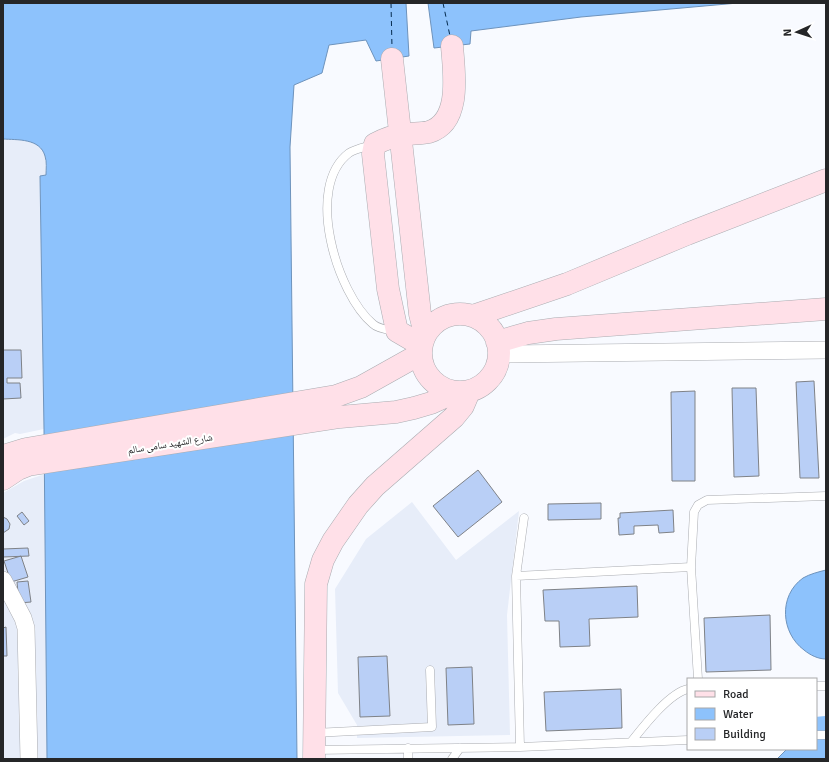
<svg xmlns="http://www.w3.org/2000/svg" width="829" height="762" font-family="Signika,'Noto Naskh Arabic',sans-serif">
	<rect width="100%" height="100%" fill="#f8faff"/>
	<path fill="#e7edf9" d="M3,139l26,2 8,3 5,5 3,7 1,20h-6l4,253 -24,5 -5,-1 -12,6z
		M45,474l2,285h-44v-266l21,-12z
		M412,502l44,58 63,-49 -12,104 3,120 -153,3v-13l-19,-32 -3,-104 31,-50z"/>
	<path fill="#8dc2fc" stroke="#6e93bc" d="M3,3h403l3,53 -33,5 -10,-21 -37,5 -7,28 -28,12 -4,62 7,612h-250l-3,-330 -4,-253 6,-1c0,-6 1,-13 -1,-19 -5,-18 -28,-16 -42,-17z
		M428,3h310l-157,14 -110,14 -1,13 -36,4z
		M826,570v89c-8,0 -16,-4 -22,-9 -23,-17 -26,-54 -1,-72 7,-4 15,-6 23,-8z
		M816,738l10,1v20h-49l10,-10h29z"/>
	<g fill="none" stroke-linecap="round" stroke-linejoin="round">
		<path stroke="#8dc2fc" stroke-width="18" d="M816,726l10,-1"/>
		<path stroke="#052b4f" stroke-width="1" stroke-dasharray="5 4" stroke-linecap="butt" d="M391,3l1,45
			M443,3l7,33"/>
	</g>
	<path fill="#b9cff6" stroke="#7f8287" d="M3,350h18l1,28h-15v5h13l1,15 -18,1z
		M814,381l5,97h-19l-4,-96z
		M732,388h24l3,88 -25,1z
		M695,391v90h-23l-1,-89z
		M478,470l24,32 -44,35 -25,-31z
		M601,503v16l-53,1v-16z
		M673,510l1,22 -15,1 -1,-8 -24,1v8l-15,1 -1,-17h2v-5z
		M22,512l7,9 -5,4 -7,-9z
		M3,517l4,2 3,5 -1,5 -6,4z
		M28,548l1,8 -26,1v-8z
		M21,556l7,21 -17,5 -7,-21z
		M28,581l3,21 -12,1 -2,-21z
		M637,586l1,31 -49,2 1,27 -30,1 -1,-26h-14l-2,-31z
		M770,615l1,55 -65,2 -2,-54z
		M6,627l1,29h-4v-28z
		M387,656l3,60 -30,1 -2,-60z
		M472,667l2,57 -26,1 -2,-57z
		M621,689l1,39 -76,3 -2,-39z"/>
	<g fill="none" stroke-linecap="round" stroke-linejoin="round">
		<g stroke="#aaacb1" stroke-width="9">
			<path id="service" d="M372,145c-7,2 -17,4 -23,8 -45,34 -12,141 24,171 5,5 16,6 23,7
				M691,567l7,112
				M516,576l8,-58
				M816,686h10
				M314,733l118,-6 -2,-57
				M816,735h10
				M631,742c12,-15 38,-49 57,-53
				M520,747l-4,-171 175,-9 3,-55 4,-7 9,-5 119,-4
				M315,750l205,-3 168,-7
				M408,759v-11
				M452,759l8,-11"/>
		</g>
		<g stroke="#aaacb1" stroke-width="18">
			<path id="minor" d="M499,354l327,-4
				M3,580l20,38 3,10 3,131"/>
		</g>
		<g stroke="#aaacb1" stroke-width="23">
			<path id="secondary" d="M392,59l28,255 5,20
				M421 353a39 39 0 1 1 78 0a39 39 0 1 1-78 0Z
				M473,316l94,-32 120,-50 139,-54
				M497,342l31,-9 28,-4 270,-20
				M421,345l-24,-14 -9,-42 -15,-135 2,-10c8,-4 17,-8 26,-9 9,-2 19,-1 28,-3 33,-10 25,-60 23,-86
				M3,456l23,-7 310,-53 25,-9 59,-33
				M3,479l15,-10 10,-4 312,-48 56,-5 18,-4 17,-5 24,-11
				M314,759l2,-175 7,-24 10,-19 25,-36 17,-19 79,-69 9,-11 6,-14"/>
		</g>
		<use href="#service" stroke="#fff" stroke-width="8"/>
		<use href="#minor" stroke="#fff" stroke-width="17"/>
		<use href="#secondary" stroke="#ffe0e8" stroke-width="22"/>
	</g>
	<g text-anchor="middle" stroke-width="4" stroke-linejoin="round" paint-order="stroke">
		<g font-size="10" fill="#252628" stroke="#fff">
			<text transform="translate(170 443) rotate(-9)" y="4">شارع الشهيد سامى سالم</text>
		</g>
	</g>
	<rect width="829" height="762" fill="none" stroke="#252628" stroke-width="8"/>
	<rect x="687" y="678" width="130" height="72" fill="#ffffff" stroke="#a8a8a9"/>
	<rect x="695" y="691" width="20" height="6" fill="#ffe0e8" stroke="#a8a8a9"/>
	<text x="723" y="698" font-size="12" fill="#252628">Road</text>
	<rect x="695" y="708" width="20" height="12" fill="#8dc2fc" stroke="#a8a8a9"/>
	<text x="723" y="718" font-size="12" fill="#252628">Water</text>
	<rect x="695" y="728" width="20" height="12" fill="#b9cff6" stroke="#a8a8a9"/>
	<text x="723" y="738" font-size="12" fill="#252628">Building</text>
	<g transform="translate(797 32) rotate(267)" stroke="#ffffff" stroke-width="3" paint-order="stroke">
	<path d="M0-3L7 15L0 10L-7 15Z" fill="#252628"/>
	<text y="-6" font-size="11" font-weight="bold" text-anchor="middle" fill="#252628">N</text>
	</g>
</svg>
